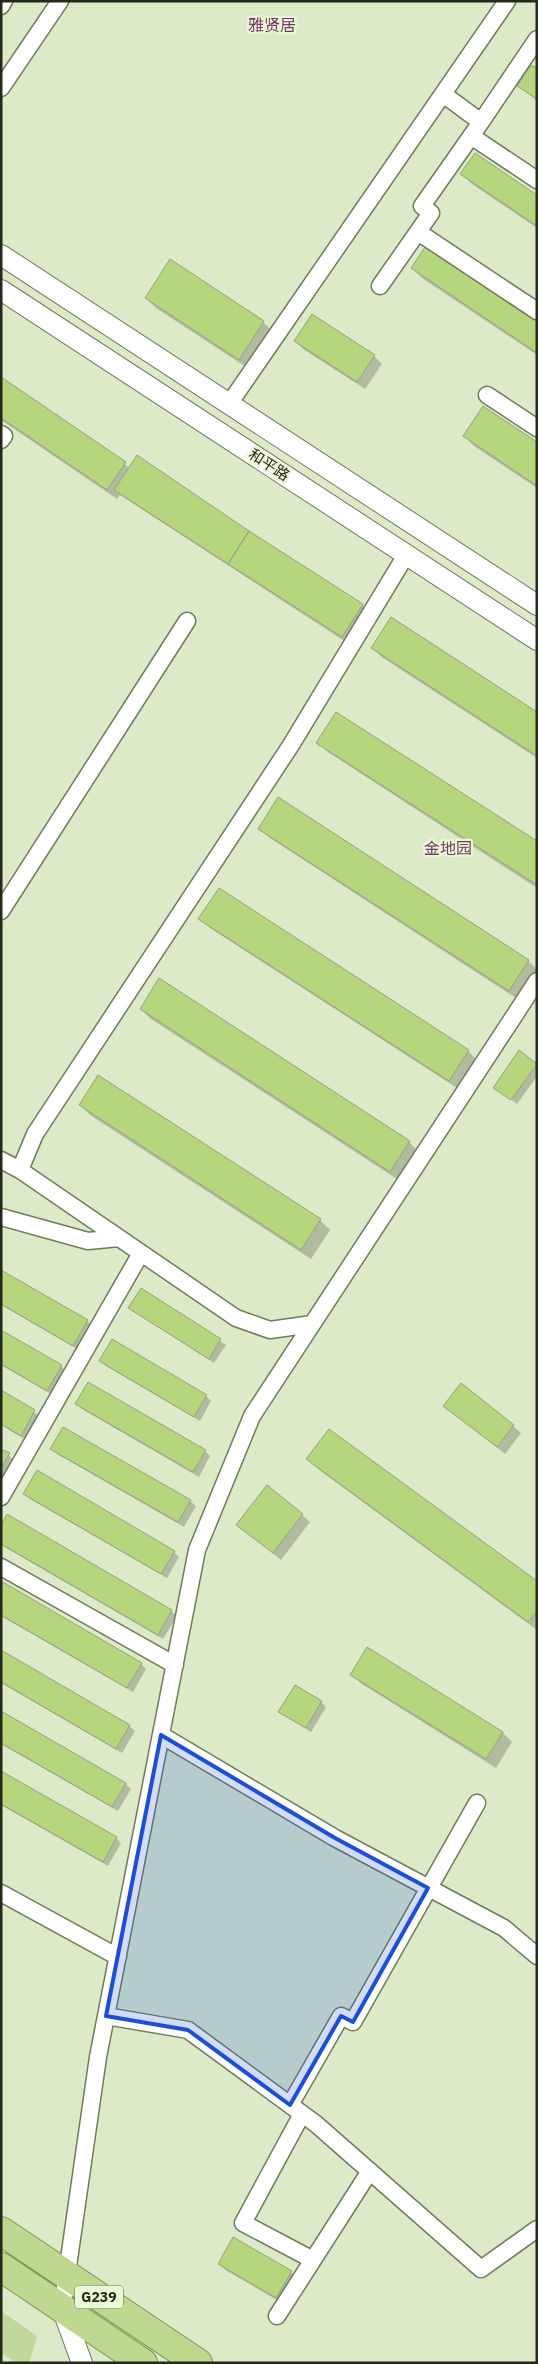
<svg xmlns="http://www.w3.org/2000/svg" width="538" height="2364" font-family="'IBM Plex Sans','Noto Sans SC',sans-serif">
	<rect width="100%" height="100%" fill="#dceac8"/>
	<path fill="#c0d89b" d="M1,2311l36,25 -8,27h-12l-16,-10z"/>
	<path fill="#0003" d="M537,70v31l-18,-15z
		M462,174l75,22v32l-65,-44z
		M171,261l92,61 10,10 -24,37 -93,-61 -10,-10z
		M412,268l125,55v32l-115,-77z
		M295,341l79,15 8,8 -17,25 -62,-40z
		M1,378l129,90 119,65 113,72 10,10 -20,31 -232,-151 -3,4 -116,-79z
		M464,436l73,8v44l-63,-42z
		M373,648l164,65v45l-154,-100z
		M318,742l219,101v45l-209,-136z
		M260,828l268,133 9,8v4l-18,27 -249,-162z
		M219,889l249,162 10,10 -18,29 -250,-162 -10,-10z
		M160,980l249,162 10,10 -19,29 -249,-162 -10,-10z
		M519,1051l18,12v13l-20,28 -23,-17z
		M80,1105l240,115 10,10 -19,29 -221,-144z
		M1,1271l86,50 6,5 -14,24 -78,-45z
		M141,1290l85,55 -12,18 -85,-55z
		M1,1332l60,34 5,5 -13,24 -52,-30z
		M101,1360l105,36 5,5 -11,20 -94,-55z
		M1,1392l39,24 -14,24 -25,-15z
		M77,1404l128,47 5,5 -11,21 -117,-68z
		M445,1406l68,20 8,7 -16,21z
		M63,1428l127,73 6,5 -12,21 -127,-73 -5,-5z
		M1,1450l13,10 -13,22z
		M308,1459l229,123v48l-219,-161z
		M25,1494l149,58 5,5 -12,21 -137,-79z
		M302,1515l8,7 -29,38 -43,-35z
		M1,1527l170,84 6,5 -14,23 -162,-94z
		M1,1583l140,81 5,5 -13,23 -132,-76z
		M1,1651l128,75 6,5 -13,22 -121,-70z
		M352,1674l150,58 10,10 -16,26 -134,-84z
		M321,1702l5,5 -15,25 -31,-20z
		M1,1712l125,72 5,5 -13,22 -117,-67z
		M1,1772l115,66 5,5 -13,23 -107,-61z
		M219,2264l72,8 8,8 -15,24 -57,-33z"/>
	<path fill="#b5d67c" stroke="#95a282" d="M531,65l6,3v31l-20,-13z
		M475,153l62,42v31l-77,-52z
		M425,247l112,75v31l-126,-85z
		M170,259l94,62 -25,39 -94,-62z
		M312,314l63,41 -18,27 -63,-41z
		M1,377l125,85 -19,28 -106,-72z
		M483,406l54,36v44l-74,-50z
		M137,455l112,76 -21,33 -114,-74z
		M249,531l114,73 -21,33 -114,-73z
		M391,617l146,95v44l-166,-108z
		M336,712l201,129v44l-221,-142z
		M278,797l251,163 -20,31 -251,-162z
		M219,888l250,162 -20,31 -251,-162z
		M159,978l251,163 -20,31 -250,-163z
		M519,1050l18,14 -26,36 -18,-12z
		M98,1075l223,144 -20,31 -222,-145z
		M1,1270l87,50 -15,26 -72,-42z
		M141,1288l80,51 -12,20 -81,-51z
		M1,1330l61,35 -15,26 -46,-27z
		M112,1339l95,56 -13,22 -95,-56z
		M88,1382l118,68 -13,22 -118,-68z
		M461,1383l53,42 -17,22 -54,-41z
		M1,1390l34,20 -14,26 -20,-12z
		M63,1427l128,73 -13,22 -128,-73z
		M329,1429l208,152v30l-9,11 -222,-163z
		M1,1449l9,4 -9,15z
		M37,1470l138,81 -14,23 -138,-80z
		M267,1485l36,29 -30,39 -37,-28z
		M7,1514l165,96 -14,25 -157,-91v-19z
		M1,1581l141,82 -15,25 -126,-73z
		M367,1647l136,85 -17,27 -136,-84z
		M1,1650l129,75 -14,24 -115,-67z
		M295,1685l27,16 -16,27 -28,-16z
		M1,1711l125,72 -14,24 -111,-64z
		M1,1771l116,66 -14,25 -102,-58z
		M233,2237l59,34 -16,27 -58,-34z"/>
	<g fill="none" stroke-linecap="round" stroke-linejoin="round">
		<g stroke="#6f7b5c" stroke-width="19">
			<path id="minor" d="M1,6l3,-5
				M1,88l59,-87
				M443,94l38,28 56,-83
				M471,136l66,44
				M418,232l119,79
				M380,286l51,-73 -9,-7 59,-84
				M487,395l50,33
				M229,404l278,-403
				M1,434l3,2 -3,4
				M1,911l186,-290
				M1,1160l19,10 15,-36 256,-389 115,-190
				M20,1170l216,148 34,12 42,-6
				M1,1217l87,24 31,-3
				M1,1497l140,-244
				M1,1567l174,98
				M161,1735l174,103 169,90 33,28
				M1,1893l117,64
				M106,2016l82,14 128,94 165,145 56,-40
				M290,2105l51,-89 12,6 124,-219
				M302,2114l-59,109 70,37
				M62,2308l36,-251 99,-507 55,-134 285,-435
				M277,2316l93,-145"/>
		</g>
		<g stroke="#6f7b5c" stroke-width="22">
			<path id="tertiary" d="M1,255l536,350
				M1,290l536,350
				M62,2308l20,55"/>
		</g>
		<g stroke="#7d9555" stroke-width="30">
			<path id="trunk" d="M1,2231l197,132
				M1,2267l142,96"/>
		</g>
		<use href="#minor" stroke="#fff" stroke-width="16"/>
		<use href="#tertiary" stroke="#fff" stroke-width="20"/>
		<use href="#trunk" stroke="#bed88f" stroke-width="28"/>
	</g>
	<path fill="#1d4ed8" fill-opacity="0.2" stroke="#1d4ed8" stroke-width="4" stroke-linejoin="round" d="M161,1735l174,103 93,50 -75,134 -12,-6 -51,89 -102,-75 -82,-14z"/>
	<g text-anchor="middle" stroke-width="4.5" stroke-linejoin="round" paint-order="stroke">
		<rect fill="#eaf8d5" stroke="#5f6754" stroke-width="1" x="75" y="2285.5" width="48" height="23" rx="4"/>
		<g font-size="14" font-weight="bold" fill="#24291c">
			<text x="99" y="2302">G239</text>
		</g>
		<g font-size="15" fill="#24291c" stroke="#eaf8d5">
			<text transform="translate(269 465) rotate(33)" y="5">和平路</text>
		</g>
		<g font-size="16" fill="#733a67" stroke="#eaf8d5">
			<text x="272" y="31">雅贤居</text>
			<text x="448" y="854">金地园</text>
		</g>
	</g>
	<rect width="538" height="2364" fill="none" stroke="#24291c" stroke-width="5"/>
</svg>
